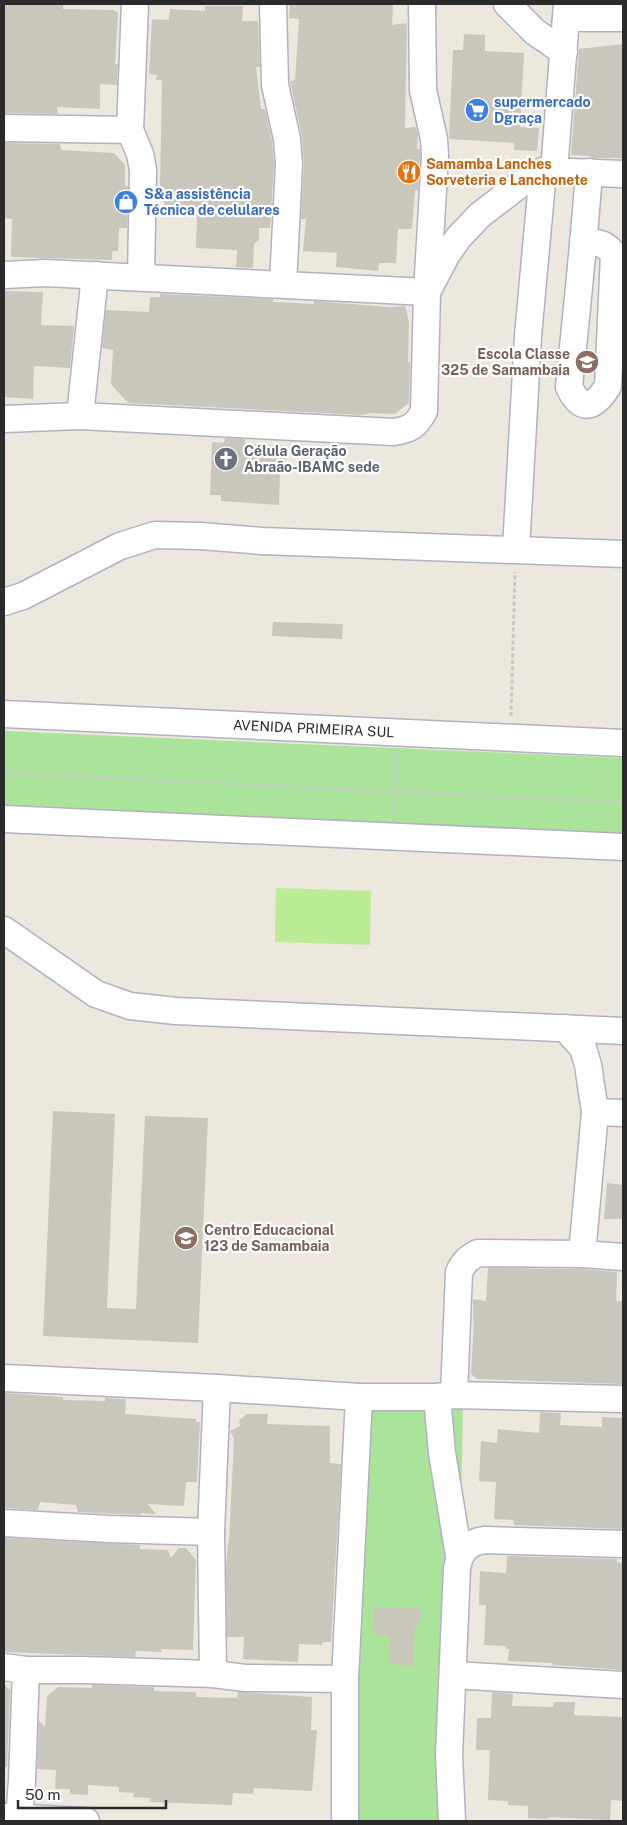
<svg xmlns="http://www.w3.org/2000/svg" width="627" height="1825" font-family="'Public Sans',sans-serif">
	<rect width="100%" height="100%" fill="#ede8de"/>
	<path fill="#a9e49a" d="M4,731l619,27v83l-619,-31z
		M463,1402l-7,419h-109l17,-418z"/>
	<path fill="#bceb96" d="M276,888l95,3 -1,54 -95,-3z"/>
	<path fill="#c9c6bc" d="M4,4h59v5l51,1v1l4,1 -3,52h3l-1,21 -17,-1v25l-43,-2 1,7 -54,-1z
		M290,4l103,1 -1,20 15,-2 -2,105 11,-1 2,8 -1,14h3v7l-2,34h-3l-3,39h-14l-2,34h-17l-1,8 -42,-4 1,-14 -34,-2 3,-32h-5l3,-56 -2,-27 -12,-55 5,-1 4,-61 -10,-1z
		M205,6h38l-1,15h16l2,46h-4l5,42h4l7,32 2,23 -4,64h-11v12l-5,4 -1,24 -17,-1 1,-17 -41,-2 1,-32 -34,-1 2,-27 -5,-1 2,-107h-6l1,-5 -8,-1 3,-55 17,1 1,-11 35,2z
		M464,34l21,1v16l39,2 -4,74 19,1 -2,23 -23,-1v-7l-65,-4 4,-89h10z
		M623,44v114h-30l-3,-2 -19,-1 8,-106z
		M4,143l56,1 1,6 53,3 11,12v21h3l-1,42h-8l-1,23h-6v9l-101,-3 1,-38 -8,-1z
		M4,291l39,1 -2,33 33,1 -4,42 -36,-2 -1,33 -29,-2z
		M160,294l113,5v3l41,2v-3l75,6 16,-1 4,16 -1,40h2l-1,41 -14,11 -27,-1 -1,1 -6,1 -233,-12 -17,-19 2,-34 -11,-2 4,-38 43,2 1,-15h10z
		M225,438l20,1v5l41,2 -1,27 -5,-1 -1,33 -58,-4v-6h-11l2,-53 12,1z
		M273,622l70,2 -1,15 -70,-3z
		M53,1111l62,3 -8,194 29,1 9,-193 63,2 -10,225 -155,-7z
		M607,1183l16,2v34h-19z
		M488,1268l93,1 36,3 -1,29h7v83l-146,-5 -6,-5 3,-54h-1v-21l13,2z
		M4,1393l59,4v3l42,1v-3l21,1 -1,15 71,5v3h4l-3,60h-11l-2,24 -36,-2 8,10 -15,-1v2l-63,-3 -2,-7 -36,-3 -2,8 -34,-2z
		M540,1412l21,1 -1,12 42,2v-10l21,1v111l-109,-4 -1,-5 -19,-1 2,-37 -17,-1 2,-40 16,2 1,-14 41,4z
		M247,1414h21l-1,10 63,2v37l11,1 -10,178h-9v3l-23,-1 -1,18 -55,-3 1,-22h-17l-1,-70 2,-24h1l5,-104 -4,-8 10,-5 -1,-6z
		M4,1538l136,7v4l28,1 3,8 8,-10h7l10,12 -3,90 -32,-1 1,3 -26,-1 -1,6 -131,-5z
		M507,1556l110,3v3l6,1v107l-70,-5 -1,-2 -44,-2 1,-12h-3v-3l-22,-1 2,-40h-7l1,-34 26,2z
		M374,1607l47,2 -1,15h-5l-2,42 -24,-2 1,-28 -17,-2z
		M4,1684l6,6 -3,77h-3z
		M92,1685l62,2v4l42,1v5l41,1 1,-6 74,5 -1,33h6l-5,61 -58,-3 -1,6 -20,-1 -1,12 -82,-3v-4l-17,-1 1,-4 -15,-1v-5l-31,-2v10l-18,-1v-5h-15l1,-19 -19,-1 2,-48 6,6 2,-31 11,-9 34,1z
		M492,1692l21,2 -1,12 41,1 1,-5h21l-1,13 49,2v84l-12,-1 -1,20 -61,-3 -1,2 -20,-1v-12l-20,-1v-4l-20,-1 2,-50h-14l1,-32h14z"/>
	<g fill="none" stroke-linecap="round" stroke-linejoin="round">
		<g stroke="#b1b2bf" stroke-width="29">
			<g id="minor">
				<path d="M135,4l-5,126 10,24 3,16 -2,107"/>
				<path d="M273,4l2,81 12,54 2,25 -6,120"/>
				<path d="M507,4l28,28 29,20"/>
				<path d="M566,18h57"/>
				<path d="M4,128l126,2"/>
				<path d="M554,171l13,-167"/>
				<path d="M583,241c14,2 22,1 31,14l-6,131c-13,21 -26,28 -39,1 7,-71 15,-143 20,-215"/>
				<path d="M4,275l41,-2 382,19 20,-38 12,-17 21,-22 43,-33 20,-11 80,3"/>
				<path d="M80,416l15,-141"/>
				<path d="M4,419l76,-3 314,16c17,-3 22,-6 30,-21l3,-119 8,-136 -1,-17 -11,-49 -1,-86"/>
				<path d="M516,549l12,-213 15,-165"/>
				<path d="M4,602l19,-6 97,-50 35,-11 46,1 61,5 361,13"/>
				<path id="s1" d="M4,714l619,29"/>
				<path d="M4,819l619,28"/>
				<path d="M4,930l92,64 34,12 46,5 447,20"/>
				<path d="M565,1028l18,20 5,17 7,47 -13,142"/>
				<path d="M595,1112l28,1"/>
				<path d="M4,1378l213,10 142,9h78l17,-2 169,4"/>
				<path d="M454,1395l5,-123c5,-10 9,-14 19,-19l104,1 41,3"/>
				<path d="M437,1397l5,56 17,103"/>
				<path d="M4,1523l105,6 102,3"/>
				<path d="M4,1667l22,3h59l128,4 32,4 100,1"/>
				<path d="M213,1674l-2,-142 6,-144"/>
				<path d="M453,1675l170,10"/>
				<path d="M4,1817l82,4"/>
				<path d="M19,1818l3,-37 4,-111"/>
				<path d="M345,1821v-142l14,-282"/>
				<path d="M452,1821l-3,-66 8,-187c3,-17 11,-26 28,-28l138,4"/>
			</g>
		</g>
		<path stroke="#c8c8c8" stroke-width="3" stroke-dasharray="4 2.5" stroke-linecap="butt" d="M511,716l4,-144
			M4,773l547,26 72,2
			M394,815l2,-62"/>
		<use href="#minor" stroke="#fff" stroke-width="26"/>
	</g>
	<defs>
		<g id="supermarket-disc" transform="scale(1.25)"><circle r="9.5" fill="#3f7fe0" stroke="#fff"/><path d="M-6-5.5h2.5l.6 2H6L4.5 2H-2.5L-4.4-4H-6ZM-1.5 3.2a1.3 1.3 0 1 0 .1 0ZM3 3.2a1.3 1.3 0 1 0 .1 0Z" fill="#fff"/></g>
		<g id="restaurant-disc" transform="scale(1.25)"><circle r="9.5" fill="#e8710a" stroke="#fff"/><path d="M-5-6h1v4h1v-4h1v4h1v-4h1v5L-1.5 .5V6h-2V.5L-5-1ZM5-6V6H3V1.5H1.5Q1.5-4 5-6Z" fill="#fff"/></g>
		<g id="shop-disc" transform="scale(1.25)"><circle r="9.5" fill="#3f7fe0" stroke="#fff"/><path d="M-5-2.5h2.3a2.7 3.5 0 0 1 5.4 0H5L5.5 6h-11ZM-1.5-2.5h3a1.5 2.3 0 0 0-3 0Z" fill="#fff"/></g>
		<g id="school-disc" transform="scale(1.25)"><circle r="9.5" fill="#8d6e63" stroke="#fff"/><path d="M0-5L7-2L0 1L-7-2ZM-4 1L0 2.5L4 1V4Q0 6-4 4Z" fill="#fff"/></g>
		<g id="church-disc" transform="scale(1.25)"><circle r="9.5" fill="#6b7280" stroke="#fff"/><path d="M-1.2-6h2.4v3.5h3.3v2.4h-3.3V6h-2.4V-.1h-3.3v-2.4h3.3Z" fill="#fff"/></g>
	</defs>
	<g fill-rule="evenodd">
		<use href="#supermarket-disc" x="477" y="110"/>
		<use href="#restaurant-disc" x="409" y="172"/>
		<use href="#shop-disc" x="126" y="202"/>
		<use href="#school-disc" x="587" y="362"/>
		<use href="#church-disc" x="226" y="459"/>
		<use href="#school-disc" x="186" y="1238"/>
	</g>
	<g text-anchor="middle" stroke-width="4.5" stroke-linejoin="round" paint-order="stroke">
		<g font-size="14" font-weight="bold" fill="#366cbe" stroke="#fff" text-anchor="start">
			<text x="494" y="107">supermercado<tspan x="494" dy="16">Dgraça</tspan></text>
			<text x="144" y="199">S&amp;a assistência<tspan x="144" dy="16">Técnica de celulares</tspan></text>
		</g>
		<g font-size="14" font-weight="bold" fill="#c56008" stroke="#fff" text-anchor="start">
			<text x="426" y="169">Samamba Lanches<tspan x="426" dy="16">Sorveteria e Lanchonete</tspan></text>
		</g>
		<g font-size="14" font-weight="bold" fill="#785e54" stroke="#fff" text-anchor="end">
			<text x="570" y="359">Escola Classe<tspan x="570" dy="16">325 de Samambaia</tspan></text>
			<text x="204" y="1235" text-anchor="start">Centro Educacional<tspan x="204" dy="16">123 de Samambaia</tspan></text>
		</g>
		<g font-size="14" font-weight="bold" fill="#5b616d" stroke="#fff" text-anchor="start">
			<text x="244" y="456">Célula Geração<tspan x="244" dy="16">Abraão-IBAMC sede</tspan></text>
		</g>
		<g font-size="14" fill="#2b2b2b" stroke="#fff">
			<text dy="5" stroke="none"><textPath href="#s1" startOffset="310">AVENIDA PRIMEIRA SUL</textPath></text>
		</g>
	</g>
	<rect width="627" height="1825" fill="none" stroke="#2b2b2b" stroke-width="10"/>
	<path d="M18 1800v8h148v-8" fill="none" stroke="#2b2b2b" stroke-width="2.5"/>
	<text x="25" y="1800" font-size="15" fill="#2b2b2b" stroke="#ffffff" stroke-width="4" paint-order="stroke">50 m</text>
</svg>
